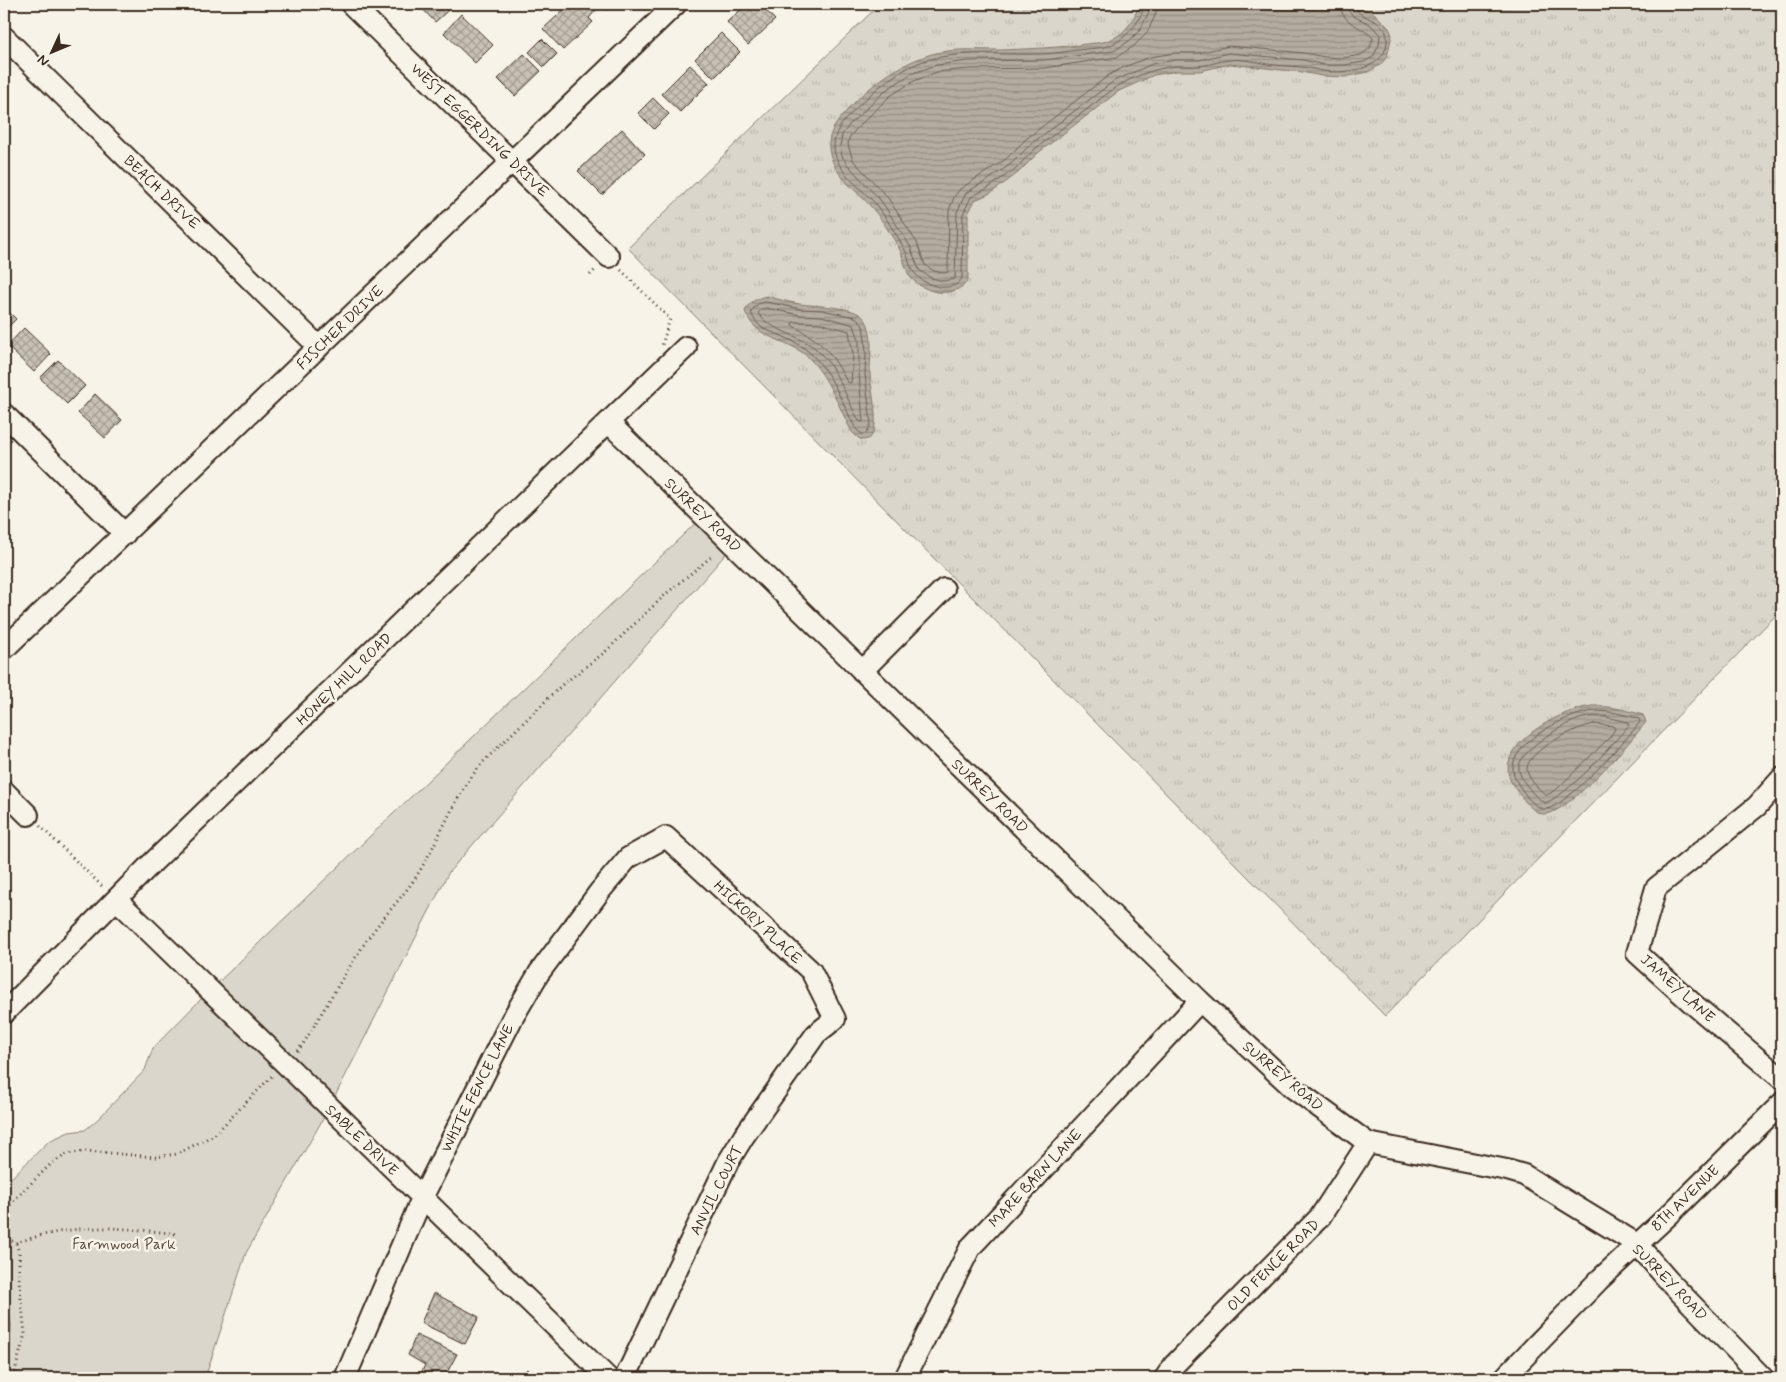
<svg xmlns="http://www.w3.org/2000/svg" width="1786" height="1382" font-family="Mynerve,sans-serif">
	<defs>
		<pattern id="grass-tufts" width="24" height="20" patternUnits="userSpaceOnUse" patternTransform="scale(1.25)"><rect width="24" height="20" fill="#dbd6cb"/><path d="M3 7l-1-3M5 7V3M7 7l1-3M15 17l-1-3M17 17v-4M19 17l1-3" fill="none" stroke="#bdb8ae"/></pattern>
		<pattern id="water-rules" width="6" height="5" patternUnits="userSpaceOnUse" patternTransform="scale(1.25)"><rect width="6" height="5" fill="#b4aca0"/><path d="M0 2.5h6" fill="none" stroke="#948c82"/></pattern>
		<pattern id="building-cross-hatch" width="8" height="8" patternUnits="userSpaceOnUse" patternTransform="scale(1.25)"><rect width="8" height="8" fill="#c8c1b6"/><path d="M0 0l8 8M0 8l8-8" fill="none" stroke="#a49d93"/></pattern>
	</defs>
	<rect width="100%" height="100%" fill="#f7f3e8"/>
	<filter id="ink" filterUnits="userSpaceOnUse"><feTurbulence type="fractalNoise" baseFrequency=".02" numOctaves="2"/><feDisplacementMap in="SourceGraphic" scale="10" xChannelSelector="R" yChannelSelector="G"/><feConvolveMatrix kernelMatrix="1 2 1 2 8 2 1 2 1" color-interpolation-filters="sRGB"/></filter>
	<g filter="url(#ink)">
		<path fill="url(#grass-tufts)" stroke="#8b8074" d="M880,4h902v605l-397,407 -757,-768z"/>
		<path fill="#dbd6cb" stroke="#8b8074" d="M707,512l30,29 -288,331 -122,240 -81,141 -41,125h-201v-7l6,-24 1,-23 -7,-30v-109l45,-44 20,-9 16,-2 13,-11 47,-49 8,-22 53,-54z"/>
		<path fill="url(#water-rules)" stroke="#84786c" d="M1139,4h218l4,4 13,5 15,15 3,7 -5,22 -7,8 -12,7 -23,5 -23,-1 -21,-4 -71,-8 -30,7h-23l-23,4 -35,16 -81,62 -20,20 -27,20 -16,7 -7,14v67c-15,18 -42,13 -57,-3 -6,-8 -7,-19 -11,-28 -8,-14 -17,-29 -27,-41 -13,-16 -34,-29 -41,-49 -5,-12 -4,-25 4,-36 23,-31 58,-59 96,-70 21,-6 46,-4 68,-4 27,-1 52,-2 79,-5 9,-2 21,-1 30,-5 16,-5 26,-21 30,-36z
			M766,296c11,3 22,6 34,8 14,2 53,2 63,13 12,12 7,40 7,56 0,14 13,59 -2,66 -7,3 -11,-2 -16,-7 -14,-26 -27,-65 -52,-81 -21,-14 -45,-13 -55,-40 5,-10 11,-12 21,-15z
			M1593,706c18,0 34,4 50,9l3,7c-15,20 -77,90 -100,92 -9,1 -17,-8 -22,-14 -7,-9 -15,-17 -16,-29 -2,-33 58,-63 85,-65z"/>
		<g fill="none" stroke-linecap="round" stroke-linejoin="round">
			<path stroke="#6b5e52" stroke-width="1" d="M1144,4c-2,17 -16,32 -31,40 -10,5 -24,4 -34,6 -12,1 -25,4 -38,4 -35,1 -71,-3 -106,4 -35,7 -66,36 -89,61 -10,11 -15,24 -10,38 7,21 29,33 41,49 10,13 19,28 27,42 4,6 4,14 8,21 6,12 22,19 35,18 7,-1 11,-2 15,-9l1,-64 8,-17 17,-9 27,-19 20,-20 81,-62c19,-11 39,-19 61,-21 7,0 15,1 22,0 10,-1 20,-5 30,-6 14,-2 31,3 45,5 9,1 18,1 27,2 7,0 15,3 22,4 24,3 67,-1 64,-35 -2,-18 -32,-17 -33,-32
				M1150,4l-2,10 -8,16 -11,11 -15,10 -70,9 -76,1 -32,4 -25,9 -25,16 -36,34 -8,11 -2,11 2,10 5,8 35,38 28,44 9,24 12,8 12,3 12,-2 2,-67 9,-19 11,-7 8,-4 26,-18 20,-20 83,-63 38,-17 24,-4h23l30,-7 74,7 21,5h20l20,-3 9,-5 6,-12 1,-10c-3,-3 -6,-7 -9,-10 -9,-7 -23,-6 -24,-21
				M1158,4l-3,12 -8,17 -13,13 -17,11 -72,11 -77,1 -31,3 -23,9 -24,15 -34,33 -7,9 -1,7 5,15 35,38 29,45 8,22 9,6 9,2 5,-1 1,-61 5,-14 6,-8 46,-30 20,-20 83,-64 15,-8 26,-10 25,-4h23l31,-7 75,7 21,4 18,1 18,-3 9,-7 3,-10c-12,-13 -32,-14 -33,-34
				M766,302l35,7 21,1 33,7 4,3 4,6 2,13 1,16 -1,19 6,49 -4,10 -5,1 -6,-5c-15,-28 -26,-62 -52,-81 -12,-9 -28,-14 -42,-20 -5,-5 -10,-10 -11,-17l7,-7z
				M766,308l34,7 21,1 33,9 5,15v34l4,48 -4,-1c-13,-23 -22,-54 -43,-72 -16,-14 -49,-20 -58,-36l3,-3z
				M795,322l25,1 29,8 4,24 -2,28 -4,-1c-15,-29 -24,-40 -54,-56l-1,-2z
				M1594,711c15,0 30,3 45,8l1,3c-13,17 -75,86 -94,87 -7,1 -15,-8 -19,-12 -6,-9 -15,-19 -14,-31 3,-27 57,-53 81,-55z
				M1606,717l21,5 2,3c-19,22 -58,68 -84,78 -7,-4 -12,-9 -17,-16 -4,-5 -10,-13 -9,-21 3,-18 47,-44 64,-48 7,-2 16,-1 23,-1z
				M1594,724l19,2 2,3 -5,8 -52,51 -9,6h-4c-7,-5 -18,-17 -18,-25 0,-19 52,-43 67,-45z"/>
		</g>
		<path fill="url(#building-cross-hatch)" stroke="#3b2a1e" d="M418,4h37l-20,18z
			M570,4h24l4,4 -9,10 4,4 -30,28 -20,-21z
			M602,4h11l-6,6z
			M747,4h13l15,16 -27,25 -21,-23z
			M775,4h16l-8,8z
			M461,14l32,31 -18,18 -31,-30z
			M721,33l19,19 -26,26 -19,-19z
			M542,39l15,15 -13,13 -15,-15z
			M524,54l17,17 -26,25 -17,-17z
			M690,65l19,18 -29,29 -19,-18z
			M653,98l16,16 -15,15 -16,-16z
			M622,129l23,25 -43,41 -24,-24z
			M4,307l12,12 -12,12z
			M24,328l27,26 -17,18 -27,-26z
			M58,360l27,26 -18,18 -27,-26z
			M95,394l27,26 -17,18 -27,-25z
			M434,1293l45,24 -14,27 -44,-21z
			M416,1335l41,19 -13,24h-25l6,-13 -17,-10z
			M527,1369l9,9h-17z"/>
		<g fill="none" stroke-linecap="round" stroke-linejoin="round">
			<g stroke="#3b2a1e" stroke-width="24">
				<path id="minor" d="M351,4l258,253
					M4,37l315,310
					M4,414l121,120
					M609,423l591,578 93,87 75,55 139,27 17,5 113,69 31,36 95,98
					M4,649l672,-645
					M862,671l82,-82
					M1782,778l-25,28 -101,82 -19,65 55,50 90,76
					M4,791l24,24
					M117,900l491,478
					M4,1013l142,-144 540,-522
					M345,1378l77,-180 90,-179 27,-46 61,-82 28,-33 38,-21 145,134 24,48 -19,15 -72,102 -16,26 -103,216
					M905,1378l65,-130 230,-247
					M1165,1378l9,-13 146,-148 48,-74
					M1504,1378l95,-98 71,-66 112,-111"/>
			</g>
			<path stroke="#3b2a1e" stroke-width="3" stroke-dasharray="1 4" stroke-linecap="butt" d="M621,270l49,49 -8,26
				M590,275l7,-7
				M40,826l64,62
				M297,1051l6,-7c21,-34 41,-70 64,-104 15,-22 34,-41 49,-63 24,-38 38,-81 67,-115l80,-78 41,-31 63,-60 44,-36
				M4,1218l3,-10 14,-15 30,-29 16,-10 19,-3 69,6 22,-3 37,-19 59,-60
				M4,1235l4,4 8,4 3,9v28l6,54 -12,44
				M16,1243c12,-4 25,-8 37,-10 41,-9 83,-4 124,1"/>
			<use href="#minor" stroke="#f7f3e8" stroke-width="20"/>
		</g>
	</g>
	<g text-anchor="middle" stroke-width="5" stroke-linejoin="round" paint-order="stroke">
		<g font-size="15" fill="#3b2a1e" stroke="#f7f3e8">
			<text transform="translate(480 130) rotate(44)" y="5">WEST EGGERDING DRIVE</text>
			<text transform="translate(162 192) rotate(44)" y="5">BEACH DRIVE</text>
			<text transform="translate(340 327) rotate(-44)" y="5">FISCHER DRIVE</text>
			<text transform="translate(703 515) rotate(44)" y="5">SURREY ROAD</text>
			<text transform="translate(344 679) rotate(-44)" y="5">HONEY HILL ROAD</text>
			<text transform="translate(990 796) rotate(44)" y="5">SURREY ROAD</text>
			<text transform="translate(758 922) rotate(43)" y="5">HICKORY PLACE</text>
			<text transform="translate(1678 988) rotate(42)" y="5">JAMEY LANE</text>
			<text transform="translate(1283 1076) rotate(40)" y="5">SURREY ROAD</text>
			<text transform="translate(477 1088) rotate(-63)" y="5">WHITE FENCE LANE</text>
			<text transform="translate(362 1140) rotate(44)" y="5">SABLE DRIVE</text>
			<text transform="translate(1035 1178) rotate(-47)" y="5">MARE BARN LANE</text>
			<text transform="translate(716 1190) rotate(-63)" y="5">ANVIL COURT</text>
			<text transform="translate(1685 1198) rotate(-44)" y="5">8TH AVENUE</text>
			<text transform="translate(1273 1265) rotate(-45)" y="5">OLD FENCE ROAD</text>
			<text transform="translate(1670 1282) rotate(46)" y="5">SURREY ROAD</text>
		</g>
		<g font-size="15" fill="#5b4c41" stroke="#f7f3e8">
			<text x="124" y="1249">Farmwood Park</text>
		</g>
	</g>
	<rect width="1786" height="1382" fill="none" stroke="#f7f3e8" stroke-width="20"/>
	<rect x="10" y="10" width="1766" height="1362" fill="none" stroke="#3b2a1e" stroke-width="2" filter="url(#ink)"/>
	<g transform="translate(52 52) rotate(226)" stroke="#f7f3e8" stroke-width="4" paint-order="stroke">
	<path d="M0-4L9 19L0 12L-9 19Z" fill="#3b2a1e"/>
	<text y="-8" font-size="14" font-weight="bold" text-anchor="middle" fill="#3b2a1e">N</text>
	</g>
</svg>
